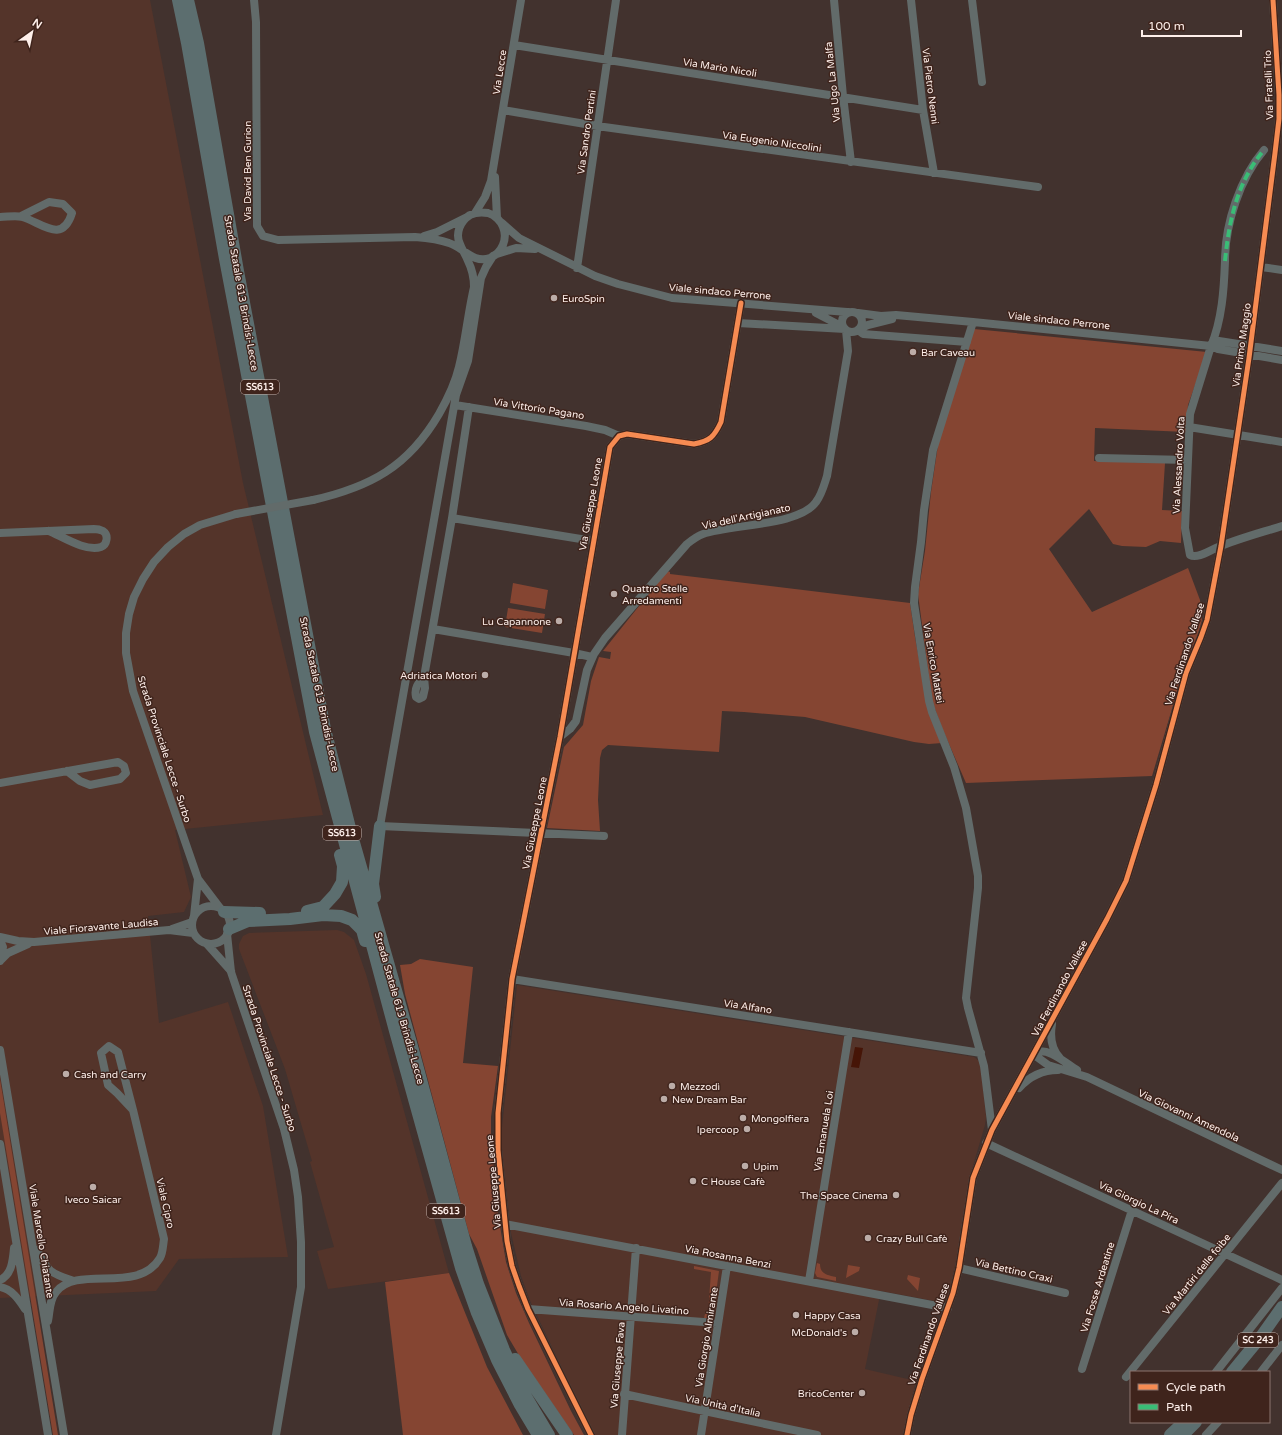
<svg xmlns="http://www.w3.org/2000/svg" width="1282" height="1435" font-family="'Varela Round',sans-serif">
	<rect width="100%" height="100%" fill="#42322e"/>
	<path fill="#54342a" d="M0,0h150l93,483 80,332 -148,15 16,67 -7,15 -36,4 11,107 69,-21 35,104 25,151 -109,2 -23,32 -156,7z
		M337,930l7,2 10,8 12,34 83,299 -121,16 -11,-38 17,-4 -24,-85 2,-1 -27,-92 -46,-120v-5l4,-8 6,-3z
		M517,985l457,72 4,3 3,4 5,53 -1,8 -13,44 -14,82 -9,43 -4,5 -5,3 -59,-11 -2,9 -14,69 51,12 -13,54h-309l-63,-132 -10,-27 -10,-43 -9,-84v-22z"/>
	<path fill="#854532" d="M974,329l233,23 -19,53 -2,27 -91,-4 -1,33 71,2 -3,47 20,1 -1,32 -21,-2 -14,6 -24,-1 -9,-2 -24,-35 -40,40 43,63 96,-44 12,32 2,20 -6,21 -11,24 -33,111 -186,7 -24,-55 -10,-27 -14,-107 7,-43 6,-59 8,-54z
		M667,571l3,1v2l240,29 5,34 12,66 15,40 -13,1 -15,-2 -109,-25 -61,-5 -22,-1 -3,41 -111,-7 -6,5 -2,8 -2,42 2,31 -53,-3 17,-81 19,-22 8,-44 8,-24 11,2 1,-7 -8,-1z
		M513,583l35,7 -3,19 -35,-6z
		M508,608l37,6 -3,19 -37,-6z
		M420,959l53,8 -10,96 35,3 -7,51v20l7,77 8,48 10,31 13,30 42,88 13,24h-10l-54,-78 -13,-22 -30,-86 -8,-15 -64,-240 -5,-29 11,-1z
		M0,1079l58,356h-5l-53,-322z
		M817,1263l3,1c0,10 7,11 16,13v4l-19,-4 -2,-4z
		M848,1265l12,2 -1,4 -13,7z
		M694,1266l25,5 -6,45 -2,2h-7l1,-4h3l3,-42 -17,-3z
		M449,1273l38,94 36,68h-120l-18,-153z
		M908,1275l12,3 -2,13 -11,-12z"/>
	<path fill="#461507" d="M855,1047l8,1 -4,20 -8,-1z"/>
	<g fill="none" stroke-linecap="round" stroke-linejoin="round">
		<path stroke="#626b6a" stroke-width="8" d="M254,0l2,22 1,204 6,10 15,4 137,-3c12,1 23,2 34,6 14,4 24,21 41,15 12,-5 18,-19 13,-31 -2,-6 -8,-12 -15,-14 -6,-1 -12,-1 -18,2 -10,6 -15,19 -10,29 2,6 6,11 8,17 4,8 6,17 6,26
			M834,0l9,96 8,66
			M911,0l12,110 11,63
			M972,0l10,82
			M514,45l409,65
			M503,110l94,16 441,61
			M1264,150c-24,28 -39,74 -39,111 -1,28 -3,59 -14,85l-21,68 -5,114 5,27c7,4 19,-4 26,-7 21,-9 44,-15 66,-22
			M495,177l2,41
			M475,213l10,-16 6,-16 30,-181
			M0,217c7,0 16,-2 22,0 19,5 40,28 50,-4l-9,-9 -14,-2 -28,14
			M502,223l17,15 76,38 23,8 54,14 175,14
			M424,236l13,-4 28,-14
			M497,254l19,-6 19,1
			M493,256l-7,11 -5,11 -13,83 -12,34 -76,431 224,10
			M1261,267l21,3
			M577,268l39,-268
			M842 322a10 10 0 1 1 20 0a10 10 0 1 1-20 0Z
			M816,313l27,14
			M858,313l23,3 15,-1 77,7 238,24 7,3 64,11
			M973,322l-40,128 -9,60 -3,32 -6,45 -1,16 15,98 3,11 22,55 12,41 12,68v12l-12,110 2,10 16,58 8,64
			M738,323l107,6
			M859,329l9,-4 24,-6
			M858,330l5,4 104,8
			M1211,346l8,-5 63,10
			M455,405l131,21 19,4 14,6
			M1189,427l93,15
			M1099,458l89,2
			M313,500c57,-13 95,-33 126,-86 8,-14 16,-30 20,-47 7,-28 9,-56 16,-84
			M452,518l141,23
			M0,533l94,-4c3,0 7,1 9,2 6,4 4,14 -2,16 -15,5 -38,-10 -52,-16
			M433,629l141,24 18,4
			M424,677c-6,6 -10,11 -8,20l3,2 4,-2 2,-9 -1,-11 28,-159 17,-111
			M560,737l10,-8 6,-8 11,-51 7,-16 11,-16 82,-94c5,-4 10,-8 16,-10 29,-10 96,-8 113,-32 6,-8 8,-17 11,-26l21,-125 -2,-21
			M0,783l118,-21 6,4 2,7 -6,6 -30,6 -10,-4 -13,-10
			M192 925a19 19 0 1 1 38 0a19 19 0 1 1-38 0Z
			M220,908l-22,-29 -65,-188 -7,-38v-20l3,-19 5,-17 9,-18 11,-17 14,-15 16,-13 16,-9 36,-11
			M194,916l4,-37
			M172,929l20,-7
			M227,934l4,38 53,157 10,41 4,27 3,45v45l-25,148
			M0,937l18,4 16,1 135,-12 24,3
			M0,940l3,7 -3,14
			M207,944l24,27
			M1,960l7,-7 20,-9
			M512,979l469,74
			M1052,1024c-2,12 -1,25 8,34
			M109,1046l9,6 15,58 -16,-17 -9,-8 -7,-32z
			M0,1050l64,385
			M1036,1052l1,5 11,8 39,12 195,93
			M1036,1052c14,-4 29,11 41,18
			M1019,1088c10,-11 24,-18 39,-18
			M986,1143l296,137
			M0,1144l48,291
			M505,1224l443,84
			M37,1250c10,21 14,24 37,31
			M959,1268l106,25
			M0,1280c12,-5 13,-21 14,-32
			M809,1281l40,-249
			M0,1287c12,2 19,13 25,22
			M528,1309l189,14
			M48,1321c2,-9 1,-21 8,-29 22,-28 82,3 104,-34 3,-5 3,-13 4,-19l-31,-129
			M1082,1369l50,-159
			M1216,1372l66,-84
			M1261,1372l21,-27
			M1126,1377l156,-194
			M624,1394l193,41
			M591,1435l-63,-126 -9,-23 -7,-20 -5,-25 -9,-91v-37l14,-134 48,-242 50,-290 9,-11 8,-2 67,10c16,-3 20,-7 27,-22l20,-119
			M622,1435l14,-187
			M701,1435l26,-169
			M907,1435l4,-20 11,-36 31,-86 6,-25 14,-90 19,-48 115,-211 19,-38 30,-96 30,-112 15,-36 6,-17 14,-74 28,-188 26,-205 4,-34v-24l-6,-95
			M1206,1435l12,-13"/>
		<path stroke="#5c6e6f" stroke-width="12" d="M178,0l9,43 38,216 90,473 80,299 66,237 16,45 20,47 23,45 18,30
			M188,0l10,43 40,228 87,458 26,103 62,218 53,196 12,38 26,66 20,43 25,42
			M375,897l-2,-13 7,-58
			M307,911l16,-4 12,-13 7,-12 1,-16 -3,-11
			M224,912l36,1
			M229,929l19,-8 42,-2 33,-4 18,1 11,4 10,10 3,11
			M515,1359l52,76
			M1232,1372l28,-34 22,-31
			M1170,1435l14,-13
			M1183,1435l13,-13"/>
		<path stroke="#626b6a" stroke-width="8" d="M236,514l77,-14"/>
		<path stroke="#3abd76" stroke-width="4" stroke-dasharray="8 4" stroke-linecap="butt" d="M1225,261c4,-40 12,-79 39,-111"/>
		<g stroke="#3f241c" stroke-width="8">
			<path id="cycleway" d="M591,1435l-63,-126 -9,-23 -7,-20 -5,-25 -9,-91v-37l14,-134 48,-242 50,-290 9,-11 8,-2 67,10c16,-3 20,-7 27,-22l20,-119
				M907,1435l4,-20 11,-36 31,-86 6,-25 14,-90 19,-48 115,-211 19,-38 30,-96 30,-112 15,-36 6,-17 14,-74 28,-188 26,-205 4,-34v-24l-6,-95"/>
		</g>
		<use href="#cycleway" stroke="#f68b52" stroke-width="5"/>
	</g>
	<g fill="#bcada8" stroke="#3f241c" stroke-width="1.5">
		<circle cx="554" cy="298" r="4"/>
		<circle cx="913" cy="352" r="4"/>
		<circle cx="614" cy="594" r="4"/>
		<circle cx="559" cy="621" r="4"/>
		<circle cx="485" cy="675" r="4"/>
		<circle cx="66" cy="1074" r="4"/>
		<circle cx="672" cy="1086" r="4"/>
		<circle cx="664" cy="1099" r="4"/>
		<circle cx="743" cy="1118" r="4"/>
		<circle cx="747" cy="1129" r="4"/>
		<circle cx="745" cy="1166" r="4"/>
		<circle cx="693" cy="1181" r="4"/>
		<circle cx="93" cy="1187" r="4"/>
		<circle cx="896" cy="1195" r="4"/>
		<circle cx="868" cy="1238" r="4"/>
		<circle cx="796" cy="1315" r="4"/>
		<circle cx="855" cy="1332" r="4"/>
		<circle cx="862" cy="1393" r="4"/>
	</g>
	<g text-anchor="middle" stroke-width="3" stroke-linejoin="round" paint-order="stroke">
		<g fill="#3f241c" stroke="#c5b2ac" stroke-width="1">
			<rect x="241" y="380" width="38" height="14" rx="3"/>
			<rect x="323" y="826" width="38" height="14" rx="3"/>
			<rect x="427" y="1204" width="38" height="14" rx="3"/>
			<rect x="1238" y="1333" width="40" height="14" rx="3"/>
		</g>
		<g font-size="9" font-weight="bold" fill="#feefea">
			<text x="260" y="390">SS613</text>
			<text x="342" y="836">SS613</text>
			<text x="446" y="1214">SS613</text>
			<text x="1258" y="1343">SC 243</text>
		</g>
		<g font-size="10" fill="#feefea" stroke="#3f241c">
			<text transform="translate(720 67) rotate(9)" y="4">Via Mario Nicoli</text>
			<text transform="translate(499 72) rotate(-81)" y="4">Via Lecce</text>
			<text transform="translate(832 82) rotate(-96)" y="4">Via Ugo La Malfa</text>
			<text transform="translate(1268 85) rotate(-92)" y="4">Via Fratelli Trio</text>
			<text transform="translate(931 86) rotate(83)" y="4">Via Pietro Nenni</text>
			<text transform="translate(586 132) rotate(-82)" y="4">Via Sandro Pertini</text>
			<text transform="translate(772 141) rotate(8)" y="4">Via Eugenio Niccolini</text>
			<text transform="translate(247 171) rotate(-90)" y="4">Via David Ben Gurion</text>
			<text transform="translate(720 291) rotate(5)" y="4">Viale sindaco Perrone</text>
			<text transform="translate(242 293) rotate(80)" y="4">Strada Statale 613 Brindisi-Lecce</text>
			<text transform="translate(1059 320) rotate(6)" y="4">Viale sindaco Perrone</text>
			<text transform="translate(1241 345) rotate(-82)" y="4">Via Primo Maggio</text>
			<text transform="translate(539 408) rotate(9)" y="4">Via Vittorio Pagano</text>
			<text transform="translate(1178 465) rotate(-87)" y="4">Via Alessandro Volta</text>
			<text transform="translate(590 504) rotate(-80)" y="4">Via Giuseppe Leone</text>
			<text transform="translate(746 516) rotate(-12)" y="4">Via dell'Artigianato</text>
			<text transform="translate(1184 654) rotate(-72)" y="4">Via Ferdinando Vallese</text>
			<text transform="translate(934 663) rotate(80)" y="4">Via Enrico Mattei</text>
			<text transform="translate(320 694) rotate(78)" y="4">Strada Statale 613 Brindisi-Lecce</text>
			<text transform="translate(165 749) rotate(72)" y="4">Strada Provinciale Lecce - Surbo</text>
			<text transform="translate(534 823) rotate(-79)" y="4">Via Giuseppe Leone</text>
			<text transform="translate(101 926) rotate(-5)" y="4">Viale Fioravante Laudisa</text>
			<text transform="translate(1059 988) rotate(-62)" y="4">Via Ferdinando Vallese</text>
			<text transform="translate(748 1006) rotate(9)" y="4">Via Alfano</text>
			<text transform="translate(400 1008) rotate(74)" y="4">Strada Statale 613 Brindisi-Lecce</text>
			<text transform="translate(270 1058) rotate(72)" y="4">Strada Provinciale Lecce - Surbo</text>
			<text transform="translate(1189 1115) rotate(25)" y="4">Via Giovanni Amendola</text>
			<text transform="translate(823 1131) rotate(-81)" y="4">Via Emanuela Loi</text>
			<text transform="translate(493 1182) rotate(-95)" y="4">Via Giuseppe Leone</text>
			<text transform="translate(1139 1202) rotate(25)" y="4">Via Giorgio La Pira</text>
			<text transform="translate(166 1203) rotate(77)" y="4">Viale Cipro</text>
			<text transform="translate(42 1241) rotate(81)" y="4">Viale Marcello Chiatante</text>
			<text transform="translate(728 1256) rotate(11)" y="4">Via Rosanna Benzi</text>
			<text transform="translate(1014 1270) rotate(13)" y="4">Via Bettino Craxi</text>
			<text transform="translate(1196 1274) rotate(-51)" y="4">Via Martiri delle foibe</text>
			<text transform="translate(1097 1287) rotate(-73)" y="4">Via Fosse Ardeatine</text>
			<text transform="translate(624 1306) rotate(4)" y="4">Via Rosario Angelo Livatino</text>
			<text transform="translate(928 1334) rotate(-71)" y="4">Via Ferdinando Vallese</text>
			<text transform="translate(706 1337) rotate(-81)" y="4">Via Giorgio Almirante</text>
			<text transform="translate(617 1365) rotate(-85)" y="4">Via Giuseppe Fava</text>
			<text transform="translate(723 1405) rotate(12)" y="4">Via Unità d'Italia</text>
		</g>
		<g font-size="10" fill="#feefea" stroke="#3f241c" text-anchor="start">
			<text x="562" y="302">EuroSpin</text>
			<text x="921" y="356">Bar Caveau</text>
			<text x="622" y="592">Quattro Stelle<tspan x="622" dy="12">Arredamenti</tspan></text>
			<text x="551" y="625" text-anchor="end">Lu Capannone</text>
			<text x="477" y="679" text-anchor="end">Adriatica Motori</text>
			<text x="74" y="1078">Cash and Carry</text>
			<text x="680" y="1090">Mezzodì</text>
			<text x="672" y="1103">New Dream Bar</text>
			<text x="751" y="1122">Mongolfiera</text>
			<text x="739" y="1133" text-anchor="end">Ipercoop</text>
			<text x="753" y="1170">Upim</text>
			<text x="701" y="1185">C House Cafè</text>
			<text x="888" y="1199" text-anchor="end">The Space Cinema</text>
			<text x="93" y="1203" text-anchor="middle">Iveco Saicar</text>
			<text x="876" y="1242">Crazy Bull Cafè</text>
			<text x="804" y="1319">Happy Casa</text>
			<text x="847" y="1336" text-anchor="end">McDonald's</text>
			<text x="854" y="1397" text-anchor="end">BricoCenter</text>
		</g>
	</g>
	<rect x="1130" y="1371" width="140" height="52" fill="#3f241c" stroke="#8b756e"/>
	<rect x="1138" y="1384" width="20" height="6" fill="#f68b52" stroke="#8b756e"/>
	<text x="1166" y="1391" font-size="12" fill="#feefea">Cycle path</text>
	<rect x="1138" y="1404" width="20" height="6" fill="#3abd76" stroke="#8b756e"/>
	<text x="1166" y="1411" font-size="12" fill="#feefea">Path</text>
	<g transform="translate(32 32) rotate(33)" stroke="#3f241c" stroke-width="3" paint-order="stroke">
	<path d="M0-3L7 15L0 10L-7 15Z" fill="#feefea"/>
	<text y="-6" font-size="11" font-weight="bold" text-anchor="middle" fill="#feefea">N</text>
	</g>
	<path d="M1142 30v6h99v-6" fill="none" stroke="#feefea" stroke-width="2"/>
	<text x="1148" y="30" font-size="12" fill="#feefea" stroke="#3f241c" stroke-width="3" paint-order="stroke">100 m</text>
</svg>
